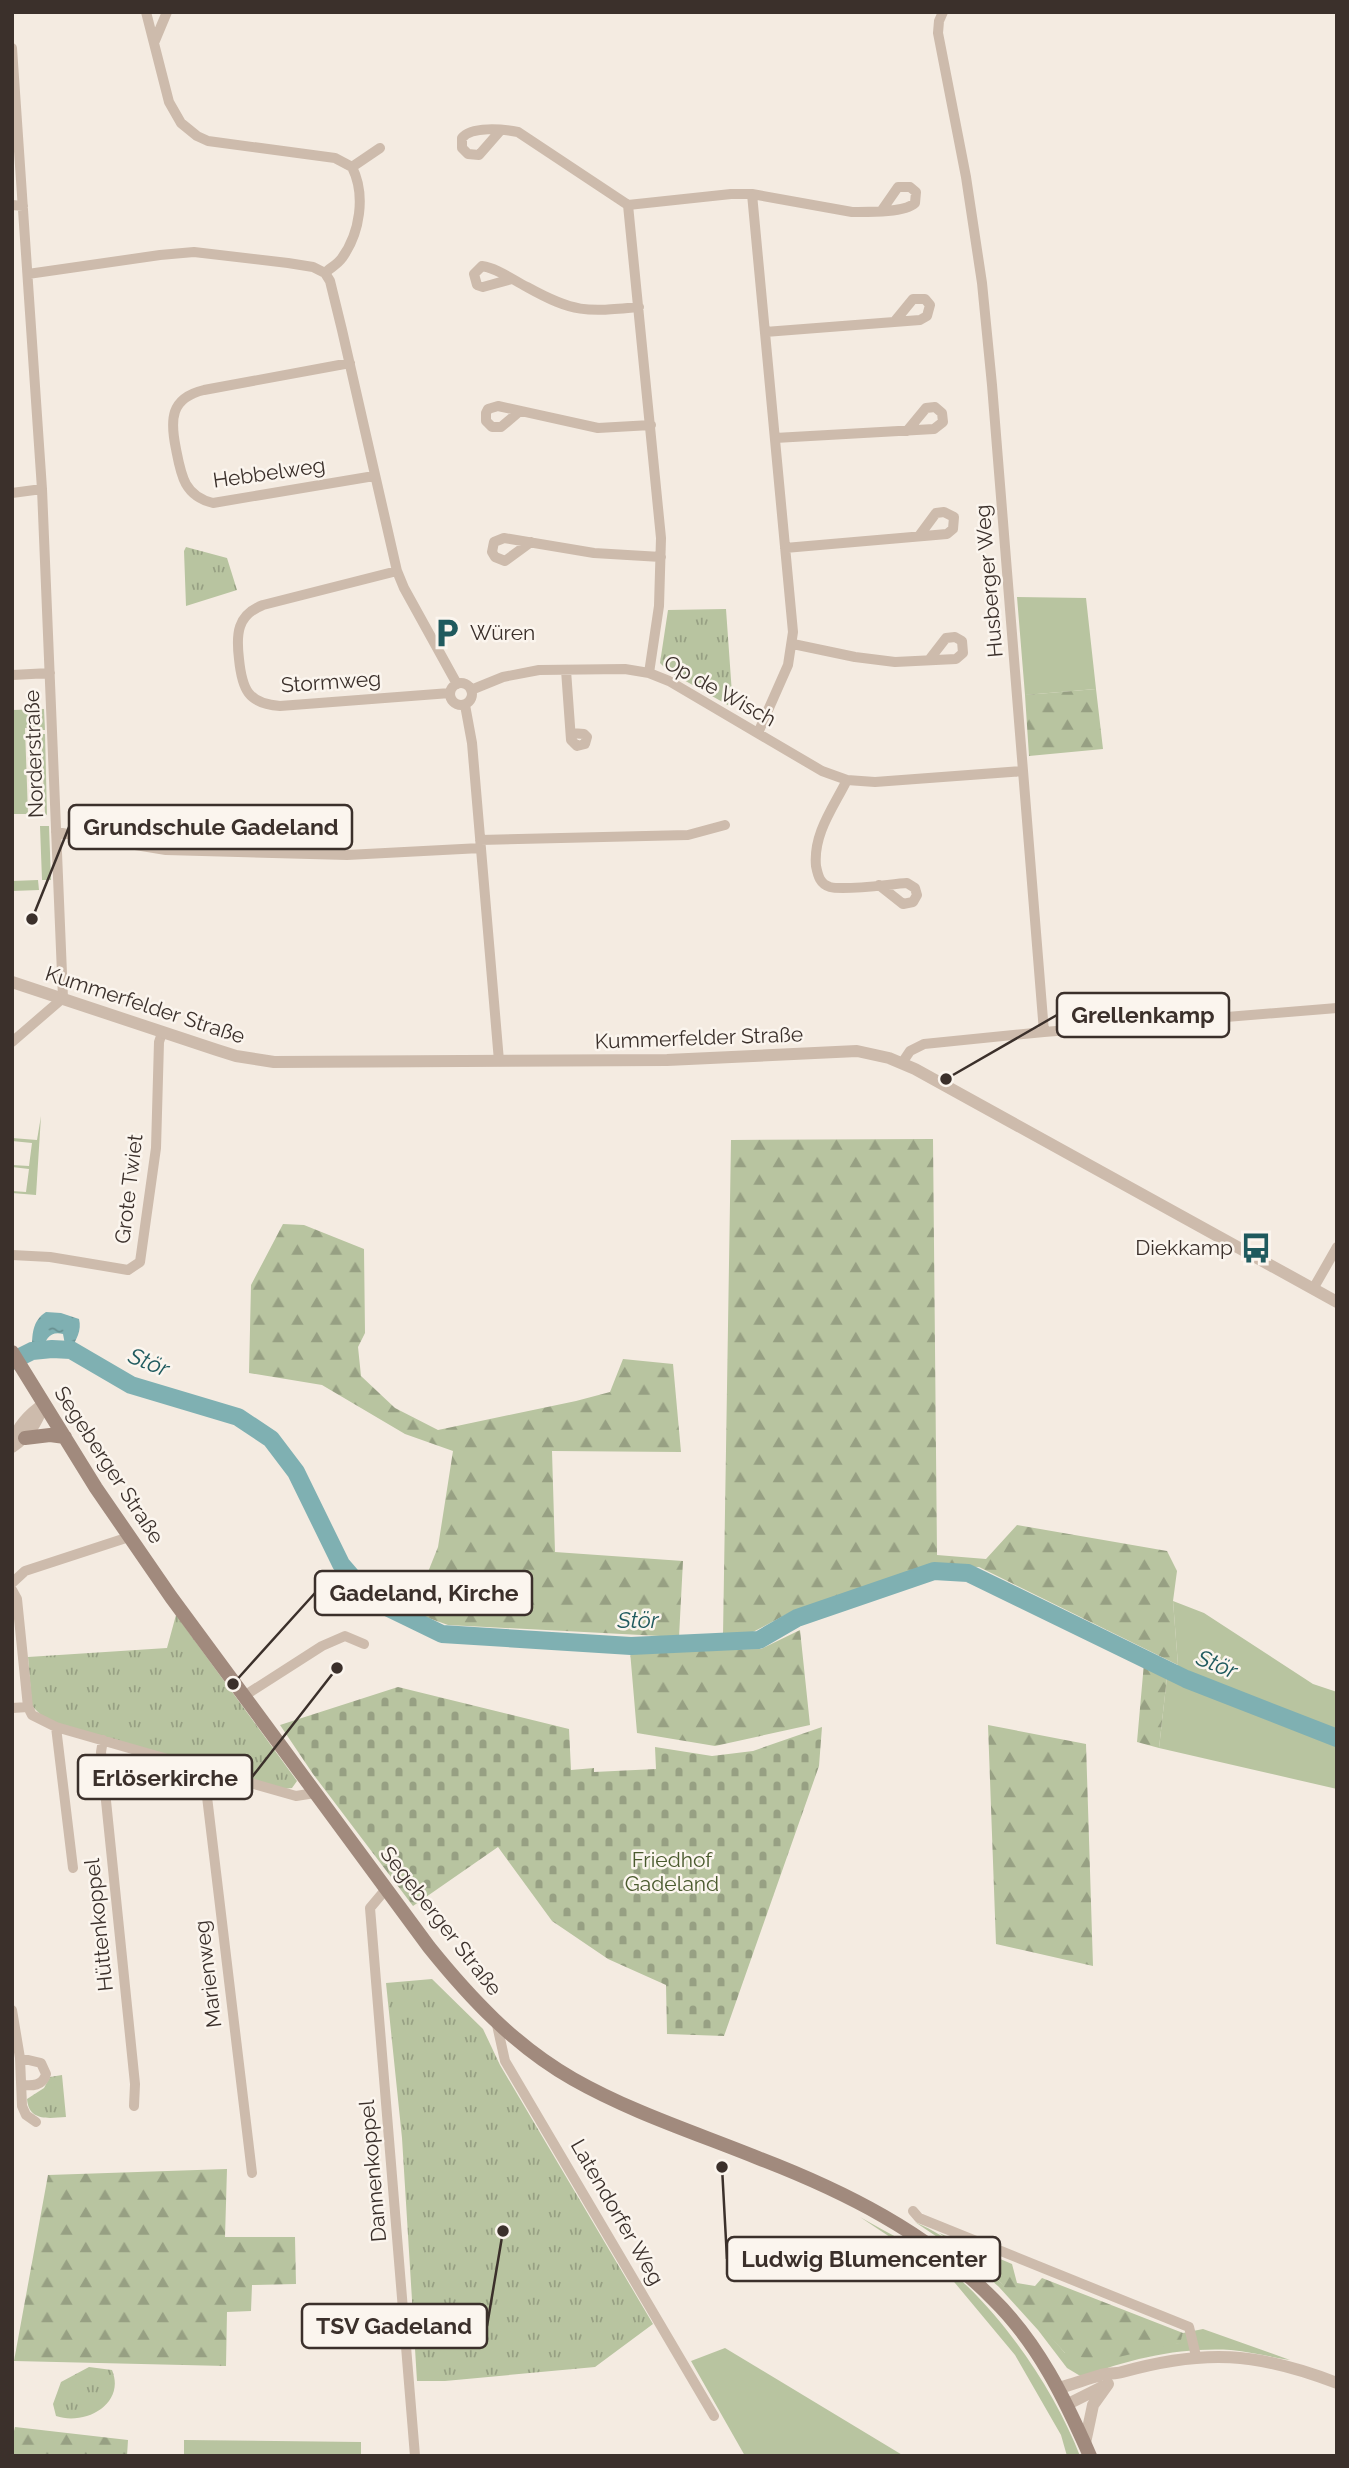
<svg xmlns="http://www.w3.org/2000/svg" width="1349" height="2468" font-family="Raleway,sans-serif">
	<defs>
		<pattern id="forest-firs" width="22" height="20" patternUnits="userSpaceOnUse" patternTransform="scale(1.75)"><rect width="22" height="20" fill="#b8c4a0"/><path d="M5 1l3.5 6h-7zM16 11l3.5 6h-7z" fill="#97a083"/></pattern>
		<pattern id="cemetery-stones" width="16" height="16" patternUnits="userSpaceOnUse" patternTransform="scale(1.75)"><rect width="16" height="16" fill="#b8c4a0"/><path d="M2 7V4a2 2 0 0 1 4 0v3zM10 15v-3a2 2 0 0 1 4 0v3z" fill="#97a083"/></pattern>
		<pattern id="park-tufts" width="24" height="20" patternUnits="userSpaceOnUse" patternTransform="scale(1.75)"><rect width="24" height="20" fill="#b8c4a0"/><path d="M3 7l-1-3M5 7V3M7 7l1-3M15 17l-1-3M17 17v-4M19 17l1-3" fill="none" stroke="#97a083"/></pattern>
		<pattern id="water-ripples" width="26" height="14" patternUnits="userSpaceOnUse" patternTransform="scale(1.75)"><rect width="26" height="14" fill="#7fb0b2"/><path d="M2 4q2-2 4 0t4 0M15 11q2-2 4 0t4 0" fill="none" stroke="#699091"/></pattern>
	</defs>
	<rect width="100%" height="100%" fill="#f4ebe1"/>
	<path fill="#b8c4a0" d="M1017,597l69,1 10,91 -71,6z
		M44,709l1,21h-6l-1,-3 -13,1 3,86h-16v-104z
		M41,734h4l2,81 -2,-1z
		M40,826h9l2,54h-9z
		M38,880l1,10 -27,1v-10z
		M41,1116l-5,79 -24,-2v-2l14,1 3,-23 -17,-2v-2l17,1 3,-23 -20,-2v-3l25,2z
		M1173,1601l31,12 109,71 24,8v97l-178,-41 8,-71 11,-12z
		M860,2217c27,16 64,33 88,52 54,44 107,122 132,187h-13l-6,-21 -46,-80 -65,-78z
		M915,2222c63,28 105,80 150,131l114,-10 4,-10 20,-4 87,31c-19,-3 -39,-8 -59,-10 -51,-3 -102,9 -149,27l-15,-9 -29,-38 -39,-43 -41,-36z
		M725,2348l179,108h-159l-54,-95z
		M184,2440l177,2v14h-177z"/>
	<path fill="url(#forest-firs)" d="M1096,689l7,60 -74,7 -4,-61z
		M933,1139l4,416 49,4 31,-34 150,26 10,20 -4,30 5,64 -199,-98 -42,-1 -148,47 -40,21 -26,2 8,-496z
		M283,1224l21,1 60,24 1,84 -7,14 3,29 34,32 43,22 138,-29 34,-9 13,-33 50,5 8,88 -129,-1 3,101 128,9 -4,76 -231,-12 -45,-16 21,-27 14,-35 15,-96 -48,-17 -83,-49 -73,-12 2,-88z
		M800,1630l10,95 -95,21 -78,-13 -7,-82 131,-2z
		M1144,1663l23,14 -8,71 -22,-6z
		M988,1725l98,19 7,222 -97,-22z
		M227,2169l-2,68h70l1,47 -44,1 -1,26 -24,1 -1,54 -212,-5 34,-186z
		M939,2233l73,31 5,19 18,3 7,-8 141,55 -3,10 -66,15 -22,2 -27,-7 -79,-86z
		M15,2427l113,13 -1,16h-115v-17z"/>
	<path fill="url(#cemetery-stones)" d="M398,1687l171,42 2,41 23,-2v4l62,-3 -1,-22 57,9 41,-5 69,-24 -3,39 -95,270 -57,-2 -1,-49 -58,-26 -56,-38 -54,-74 -85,59 -100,-132 -33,-49z"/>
	<path fill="url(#park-tufts)" d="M186,547l41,11 10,32 -51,16 -2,-55z
		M726,609l7,99 -65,-37 -8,-8 8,-53z
		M176,1615l121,166 -5,7 -10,1 -222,-64 -19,-10 -9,-9 -4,-49 139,-9z
		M432,1979l51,50 17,36 153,259 -58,43 -150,14h-28l-15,-243 -16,-155z
		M62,2075l4,42c-17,1 -37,5 -39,-18l17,-11 6,-11z
		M89,2367l23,3c14,34 -27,56 -56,46l-3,-12 8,-22z"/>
	<path fill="url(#water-ripples)" d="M46,1312l15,1 18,6c3,12 -3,20 -8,31h-5l-3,-16c-13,-3 -17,5 -21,16l-10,1c0,-16 0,-30 14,-39z"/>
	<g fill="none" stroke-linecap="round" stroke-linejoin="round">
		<path stroke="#7fb0b2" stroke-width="18" d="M12,1361l20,-10 20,-2 19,1 60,35 107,32 33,22 25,33 45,92 31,36 70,34 189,12 128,-6 38,-22 137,-47 34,2 218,106 151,59"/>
		<path stroke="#cdbbac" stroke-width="10" d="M146,12l23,90 12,21 16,13 11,5 127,17 17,9c14,28 8,66 -10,91 -4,6 -12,10 -17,15
			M943,12l-4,9 -1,12 28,144 16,106 10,102 52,647
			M154,43l13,-31
			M12,48l30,441 21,509 -51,44
			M500,131l-21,24 -11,-1 -6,-6v-10c9,-12 41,-9 56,-6l110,73 103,-11h21l41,438 -5,33 -30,68
			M352,167l28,-19
			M752,194l100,18c15,0 52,1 63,-9l1,-11 -6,-5h-12l-16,23
			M12,205l11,1
			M628,205l33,333 -2,68 -10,67
			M28,274l132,-19 34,-3 94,11 25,4 12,6 5,8 12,49 55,241 7,17 53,96
			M512,279l-29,8 -6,-2 -3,-11 8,-8c15,2 31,14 45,21 47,26 58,25 112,20
			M765,332l155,-12 7,-4 3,-11 -5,-6h-12l-18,22
			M350,363l-146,27c-34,8 -34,30 -28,59 5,26 8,47 37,54l161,-27
			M520,411l-19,16h-9l-6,-6v-8l2,-4 10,-3 100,22 53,-3
			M775,438l159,-9 9,-7 -1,-9 -7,-6 -9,1 -19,23
			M12,493l30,-4
			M531,542l-26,19 -10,-4 -3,-5 2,-10 10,-4 90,15 67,4
			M785,548l162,-14 6,-5 1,-12 -10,-5 -8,1 -17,23
			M397,571l-134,34c-26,10 -27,29 -24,54 3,30 9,45 41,47l170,-13
			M793,644l62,13 40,5 61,-3 7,-6 -1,-12 -7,-4 -9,1 -17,22
			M566,670l5,70 6,6 8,-2 2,-7 -3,-3 -13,-1
			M12,675l38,-2
			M450 694a11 11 0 1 1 22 0a11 11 0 1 1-22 0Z
			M471,690l32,-13 36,-7 86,-1 24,4 20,8 153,90 25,9 28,2 148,-11
			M465,705l7,38 27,318
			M847,780c-14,28 -34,54 -31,86 2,10 4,18 14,21 15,4 60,-3 77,-4l8,5 2,7 -4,7 -10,2 -24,-19
			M56,832l110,18 181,5 134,-7
			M480,840l208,-5 37,-10
			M902,1063l8,-12 14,-7 120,-12 293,-24
			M12,1255l38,2 78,13 12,-8 16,-114 3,-106 3,-9
			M1313,1289l24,-42
			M12,1583l13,-12 104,-34
			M12,1590l5,9 11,108 4,8 24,12 240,69 19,-3
			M244,1696l78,-50 23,-10 19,8
			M12,1708l16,-1
			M56,1727l17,141
			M103,1740l-2,12 34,332 -1,22
			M206,1770l-1,10 47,393
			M386,1889l-16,19 45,548
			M12,2010l8,48 2,48 4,9 10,7
			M497,2025l8,36 209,355
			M20,2058l21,5 5,11c-3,12 -14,12 -24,11
			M913,2211l6,7 270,109 7,29"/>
		<path stroke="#cdbbac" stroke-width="12" d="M12,982l205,68 19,6 38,6 393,-2 190,-9 32,7 26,11 422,233
			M12,1443c6,-17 17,-29 32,-39
			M12,1447c18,-12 24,-24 32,-43
			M1059,2388c14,-4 28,-9 42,-13 6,-2 14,-1 21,-3 82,-23 135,-20 215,11
			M1068,2404l34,-17
			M1085,2443l8,-38 15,-21"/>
		<path stroke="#a18a7d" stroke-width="14" d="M12,1352l84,136 75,109 258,350c41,51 86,99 144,132 58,33 123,54 185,79 86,33 170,75 235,141 45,44 72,100 97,157
			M25,1438l25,-3 15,2"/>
	</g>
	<defs>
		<g id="parking-bare" transform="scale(2.415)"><path d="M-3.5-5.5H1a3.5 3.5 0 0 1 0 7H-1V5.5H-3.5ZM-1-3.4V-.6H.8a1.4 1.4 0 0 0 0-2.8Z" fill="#1f5a5e" stroke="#fbf5ee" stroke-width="2.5" paint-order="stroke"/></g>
		<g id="bus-bare" transform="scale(2.415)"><path d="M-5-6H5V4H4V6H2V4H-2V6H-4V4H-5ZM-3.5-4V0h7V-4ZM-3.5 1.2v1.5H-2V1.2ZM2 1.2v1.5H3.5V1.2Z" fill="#1f5a5e" stroke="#fbf5ee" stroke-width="2.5" paint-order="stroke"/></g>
	</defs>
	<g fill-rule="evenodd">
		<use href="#parking-bare" x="447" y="633"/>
		<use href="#bus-bare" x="1256" y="1248"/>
	</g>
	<g text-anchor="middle" stroke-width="5" stroke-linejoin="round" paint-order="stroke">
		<g font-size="21" fill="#3b302b" stroke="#fbf5ee">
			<text transform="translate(269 473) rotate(-8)" y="7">Hebbelweg</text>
			<text transform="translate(989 581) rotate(-95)" y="7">Husberger Weg</text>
			<text transform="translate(331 682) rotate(-4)" y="7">Stormweg</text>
			<text transform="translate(720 691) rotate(29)" y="7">Op de Wisch</text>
			<text transform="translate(34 754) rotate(-92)" y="7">Norderstraße</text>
			<text transform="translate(145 1005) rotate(18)" y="7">Kummerfelder Straße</text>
			<text transform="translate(699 1038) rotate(-2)" y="7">Kummerfelder Straße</text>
			<text transform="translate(129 1189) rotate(-83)" y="7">Grote Twiet</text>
			<text transform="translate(109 1465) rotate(57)" y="7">Segeberger Straße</text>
			<text transform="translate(441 1921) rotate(52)" y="7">Segeberger Straße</text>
			<text transform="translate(99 1925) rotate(-96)" y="7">Hüttenkoppel</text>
			<text transform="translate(208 1974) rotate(-97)" y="7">Marienweg</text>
			<text transform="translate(373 2171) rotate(-95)" y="7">Dannenkoppel</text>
			<text transform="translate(617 2212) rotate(60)" y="7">Latendorfer Weg</text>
		</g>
		<g font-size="21" fill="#3b302b" stroke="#fbf5ee" text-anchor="start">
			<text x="470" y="640">Würen</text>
			<text x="1233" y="1255" text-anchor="end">Diekkamp</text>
		</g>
		<g font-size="21" fill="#4a5a2e" stroke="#fbf5ee">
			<text x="672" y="1867">Friedhof<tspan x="672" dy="24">Gadeland</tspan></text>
		</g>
		<g font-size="23" font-style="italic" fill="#1f5a5e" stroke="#fbf5ee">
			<text transform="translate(149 1362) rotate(22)" y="8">Stör</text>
			<text x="638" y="1628">Stör</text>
			<text transform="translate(1217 1664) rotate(22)" y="8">Stör</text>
		</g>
	</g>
	<path fill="none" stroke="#3b302b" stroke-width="2.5" d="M32 919L69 827M946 1079L1057 1015M233 1684L315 1593M337 1668L252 1777M722 2167L727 2259M503 2231L487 2326"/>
	<g fill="#3b302b" stroke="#fbf5ee" stroke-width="2.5">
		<circle cx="32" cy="919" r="7"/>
		<circle cx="946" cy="1079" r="7"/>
		<circle cx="233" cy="1684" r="7"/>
		<circle cx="337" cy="1668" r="7"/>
		<circle cx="722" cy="2167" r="7"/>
		<circle cx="503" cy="2231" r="7"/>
	</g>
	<g fill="#fbf5ee" stroke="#3b302b" stroke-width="2.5">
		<rect x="69" y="805" width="283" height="44" rx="7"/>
		<rect x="1057" y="993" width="172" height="44" rx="7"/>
		<rect x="315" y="1571" width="217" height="44" rx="7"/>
		<rect x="78" y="1755" width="174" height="44" rx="7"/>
		<rect x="727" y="2237" width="273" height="44" rx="7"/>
		<rect x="302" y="2304" width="185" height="44" rx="7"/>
	</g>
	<g font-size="23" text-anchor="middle" font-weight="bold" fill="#3b302b">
		<text x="211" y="835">Grundschule Gadeland</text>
		<text x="1143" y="1023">Grellenkamp</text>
		<text x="424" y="1601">Gadeland, Kirche</text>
		<text x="165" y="1786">Erlöserkirche</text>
		<text x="864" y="2267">Ludwig Blumencenter</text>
		<text x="394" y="2334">TSV Gadeland</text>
	</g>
	<rect width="1349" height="2468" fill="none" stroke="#3b302b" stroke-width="28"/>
</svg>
